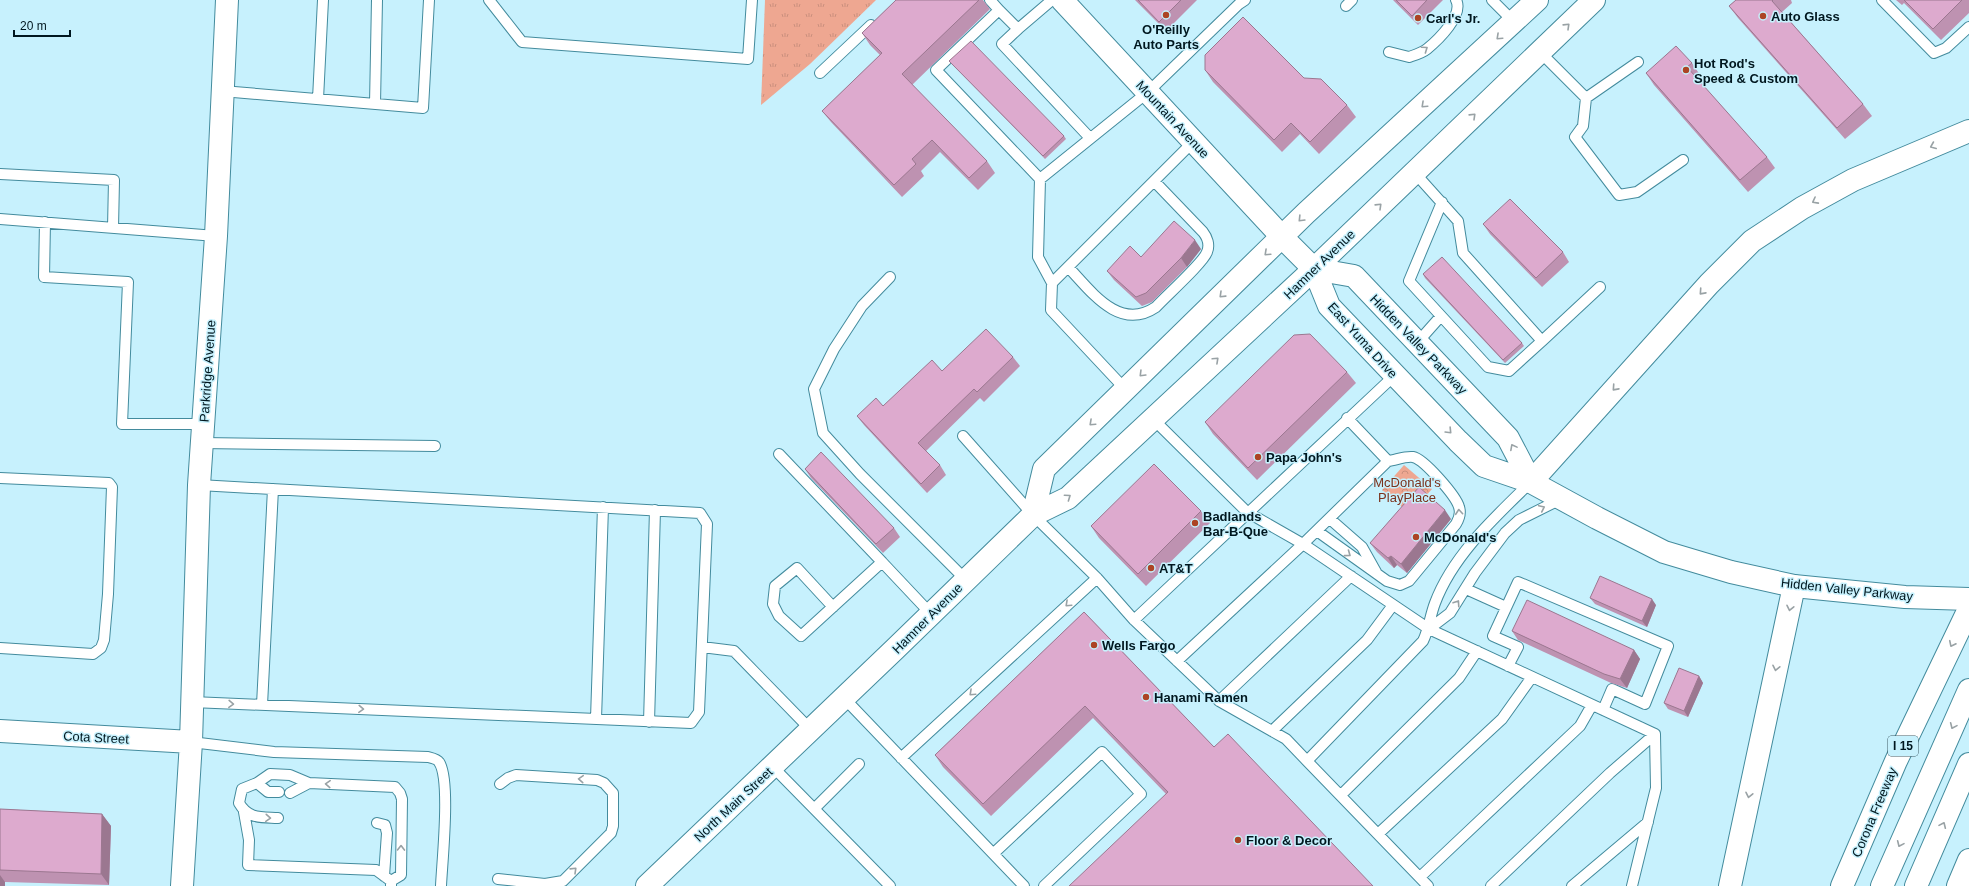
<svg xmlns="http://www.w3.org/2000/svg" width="1969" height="886" font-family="Helvetica,sans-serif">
	<defs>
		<pattern id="grass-tufts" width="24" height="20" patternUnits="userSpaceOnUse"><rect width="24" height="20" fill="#eea791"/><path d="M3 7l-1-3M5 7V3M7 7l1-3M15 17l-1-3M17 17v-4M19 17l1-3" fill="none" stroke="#ca8f7d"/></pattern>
		<pattern id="park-crowns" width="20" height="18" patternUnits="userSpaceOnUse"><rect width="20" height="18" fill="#eea791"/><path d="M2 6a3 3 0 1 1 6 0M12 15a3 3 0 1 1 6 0" fill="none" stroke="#ca8f7d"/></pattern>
	</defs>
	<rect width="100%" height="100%" fill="#c7f1fd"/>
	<path fill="url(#grass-tufts)" d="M765,0h111l-66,64 -49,41z"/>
	<path fill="url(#park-crowns)" d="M1404,465l28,24 -22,25 -28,-24z"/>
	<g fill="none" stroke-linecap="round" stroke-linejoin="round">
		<g stroke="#438b9d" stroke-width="12">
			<path id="service" d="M489,0l33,42 226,17 4,-59
				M990,0l9,10
				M1052,0l-34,29 -19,-19 -63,60 104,109 108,-87 91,-88 6,-4
				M1492,0l22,22
				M1882,0l52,53 12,-5 23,-21
				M1346,6l6,-6
				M1018,29l-16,15 88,94
				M1389,52l20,5c6,-2 13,-4 18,-8 11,-9 37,-34 29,-49
				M1540,52l46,46 52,-36
				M820,73l51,-48
				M222,91l201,17 6,-108
				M1586,98l-3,28 -8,11 44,58 18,-3 46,-32
				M318,99l5,-99
				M375,104l2,-104
				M1414,172l44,49 5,32 79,88 -33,30 -21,-4 -79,-86 33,-79
				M0,174l114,6 -1,48
				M1040,179l-2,78 14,26 142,-142
				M0,219l216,17
				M45,222l-1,55 84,5 -6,142h81
				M1068,267c23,24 51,65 88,40 9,-10 48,-45 51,-55 3,-7 0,-15 -4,-20l-49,-51
				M890,277l-28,29 -28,43 -20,40 9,44 37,41 106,106
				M1052,283l-1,27 75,80
				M1542,341l58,-54
				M1417,343l24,-27
				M1347,418l41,43 -85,83 126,85 226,105 1,54 -24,98
				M1153,419l94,93 56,32 -126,117
				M963,436l70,79 64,63 37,42 85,81 67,38 21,22
				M202,443l233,3
				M779,454l103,108
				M0,478l109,5 3,4 -4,107 -4,46 -3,8 -8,6 -93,-6
				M1330,519l32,28 14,25
				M1317,531l70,50 13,4 9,-4 47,-57c3,-5 5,-11 3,-17 -3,-11 -35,-48 -46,-50 -8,-1 -17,3 -25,4
				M1466,589l40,18
				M833,607l-36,-39 -22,18 -2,18 6,12 22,20 81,-74 49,52
				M1134,620l261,-245
				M1429,629l21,-16 25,-40 30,-40 14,-13 42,-21
				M702,647l32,4 77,79
				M1508,666l10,-19 -25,-11 25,-54 150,64 -23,58 -33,-15 -9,21
				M844,698l180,188
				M1219,701l132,-125
				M192,702l499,21 8,-11 8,-188 -7,-11 -501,-28
				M262,705l11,-216
				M596,719l7,-212
				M649,722l6,-212
				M1272,731l95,-91 26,-35
				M191,742l83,10 154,5c4,1 9,2 11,5 12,17 3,100 2,124
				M901,758l196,-180
				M773,767l117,119
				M257,783l11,9h11
				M290,793l19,-10
				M1341,795l118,-117 18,-27
				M815,808l44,-44
				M244,812l5,28 -1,25 128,5 15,11v5
				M278,818c-17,-1 -30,1 -39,-15l3,-14 15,-6 13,-9 20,1 19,8 86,4 5,6 2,6 -1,76 -10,6
				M377,823l8,2 2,8 -3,43
				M1378,834l124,-115 30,-42
				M994,853l108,-101 39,42 -97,92
				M1420,877l160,-151 12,-21
				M498,879l47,5 18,-3 48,-48 2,-7v-33l-9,-10 -7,-3 -81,-5 -8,3 -8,6
				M1428,886l-121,-125 116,-120c6,-12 7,-25 12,-38 18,-48 60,-86 96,-121
				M1491,886l119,-113 45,-39
				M1572,886l76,-64"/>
		</g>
		<g stroke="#438b9d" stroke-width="24">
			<path id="tertiary" d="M0,731l191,11
				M182,886l9,-144 8,-257 17,-249 11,-236"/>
		</g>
		<g stroke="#438b9d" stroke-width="24">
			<path id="secondary" d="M1062,0l221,238"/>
		</g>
		<g stroke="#438b9d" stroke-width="24">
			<path id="primary" d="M1283,238l31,31 40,7 154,162 23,44
				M1314,269l15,37 129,135 26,25 47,16 66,36 67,34 67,20 63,14 111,11 64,2
				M1033,515l11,-46 262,-256 231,-213
				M647,886l248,-237 138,-134 35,-17 246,-229 280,-269"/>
		</g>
		<g stroke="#438b9d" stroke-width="24">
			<path id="motorway" d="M1531,482l178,-198 43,-43 50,-33 51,-28 116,-49
				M1730,886l64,-300
				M1842,886l54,-125 73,-152
				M1882,886l87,-196
				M1916,886l53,-122
				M1958,886l11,-26"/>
		</g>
		<use href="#service" stroke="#fff" stroke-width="10"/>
		<use href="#tertiary" stroke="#fff" stroke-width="22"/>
		<use href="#secondary" stroke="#fff" stroke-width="22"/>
		<use href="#primary" stroke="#fff" stroke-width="22"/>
		<use href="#motorway" stroke="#fff" stroke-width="22"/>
	</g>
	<path fill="#be92b1" d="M896,0h87l7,9 -78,76 75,76 8,12 -17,17 -38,-38 -19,19 3,5 -22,21 -71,-75 -9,-11 58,-56 -10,-10 -8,-12z
		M1135,0h62l-31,31z
		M1393,0h50l-25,25z
		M1736,0h55l1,3 -10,9 81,92 9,12 -27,23 -107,-121 -9,-12z
		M1896,0h73v13l-28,27 -37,-37 -2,2z
		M949,61l115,75 2,3 -21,20 -93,-95z
		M1692,63l8,12 -4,3 71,79 8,11 -27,24 -94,-107 -8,-12z
		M1205,70l99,8 43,27 9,12 -37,37 -19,-20 -18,18 -69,-70z
		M1483,224l80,28 6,10 -27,25 -52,-53z
		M1201,249l-14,18 -35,35 -10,4 -28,-26 -7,-9 34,-14z
		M1423,274l99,69 2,3 -19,17 -80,-85z
		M1013,357l7,9 -36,36 -4,-4 -54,53 14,14 6,10 -19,18 -63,-68 -7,-9 26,-10 59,-35z
		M1347,372l9,11 -99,97 -44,-46 -8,-12z
		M805,469l89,59 6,9 -17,16 -72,-75z
		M1201,511l9,12 -64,63 -47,-48 -8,-12z
		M1451,519l-44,54 -10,-8 -3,3 -17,-16 -7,-9z
		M1590,598l66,7 -9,22 -52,-23z
		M1084,612l130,135 -48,47 -73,-76 -102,98 -48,-49 -8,-12z
		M1512,631l122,19 6,9 -13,29 -16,-5 -93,-43z
		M1699,676l4,7 -15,34 -20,-8 -4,-6z
		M0,809l102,5 9,12 -2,59 -104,-3v4h-5z"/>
	<path fill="#9b7790" d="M1195,240l6,9 -14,18 -6,-9z
		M1445,510l6,9 -44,54 -6,-9z
		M1391,556l6,9 -3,3 -6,-10z
		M1652,599l4,6 -9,22 -5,-6z
		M1634,650l6,9 -13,29 -7,-9z
		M1699,676l4,7 -15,34 -4,-6z
		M102,814l9,12 -2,59 -8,-11z
		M0,875l5,7v4h-5z"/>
	<path fill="#ddaace" stroke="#9b7790" d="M896,0h83l-77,74 85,87 -18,17 -37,-38 -20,19 4,5 -22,21 -72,-74 60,-58 -20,-20z
		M1138,0h43l-22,22z
		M1396,0h31l-15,16z
		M1736,0h37l-1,1 91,103 -26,24 -108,-122z
		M1904,0h58l-29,29z
		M1243,17l61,61 17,1 26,26 -37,37 -19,-19 -17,17 -69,-70v-15z
		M971,41l93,95 -21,20 -94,-95z
		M1676,46l16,17 -5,4 80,90 -27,23 -94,-107z
		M1510,199l53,53 -27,26 -53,-54z
		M1174,221l21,19 -14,18 -35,35 -10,4 -29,-26 23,-25 11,11z
		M1442,257l80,86 -19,17 -80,-86z
		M986,329l27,28 -36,35 -3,-3 -56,54 22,22 -19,19 -64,-68 19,-18 7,8 49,-46 10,11z
		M1310,334l37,38 -99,96 -43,-46 89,-87z
		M821,452l73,76 -18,16 -71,-75z
		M1154,464l47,47 -63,63 -47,-48z
		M1419,487l26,23 -44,54 -10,-8 -3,2 -18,-15z
		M1600,576l52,23 -10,22 -52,-23z
		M1527,600l107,50 -14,29 -16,-5 -92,-43z
		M1084,612l130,135 14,-13 145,152h-304l99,-94 -83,-86 -102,98 -48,-49z
		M1679,668l20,8 -15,35 -20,-8z
		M0,809l102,5 -1,60 -101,-4z"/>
	<defs><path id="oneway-chevron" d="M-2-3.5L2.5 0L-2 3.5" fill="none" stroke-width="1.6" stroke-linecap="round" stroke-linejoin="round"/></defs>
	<g stroke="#99a2a5">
		<use href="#oneway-chevron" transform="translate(1567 26) rotate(-44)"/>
		<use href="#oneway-chevron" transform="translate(1499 37) rotate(137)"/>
		<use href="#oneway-chevron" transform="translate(1425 49) rotate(-35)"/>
		<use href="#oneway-chevron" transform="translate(1424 105) rotate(137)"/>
		<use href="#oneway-chevron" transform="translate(1473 116) rotate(-44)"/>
		<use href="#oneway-chevron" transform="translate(1933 146) rotate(157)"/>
		<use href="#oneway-chevron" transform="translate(1815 201) rotate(152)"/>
		<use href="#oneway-chevron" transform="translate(1379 206) rotate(-44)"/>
		<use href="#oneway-chevron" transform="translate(1301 219) rotate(134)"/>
		<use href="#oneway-chevron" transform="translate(1267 253) rotate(137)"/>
		<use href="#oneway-chevron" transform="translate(1702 292) rotate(132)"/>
		<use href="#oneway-chevron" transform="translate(1222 295) rotate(136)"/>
		<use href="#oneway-chevron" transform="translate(1216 360) rotate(-43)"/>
		<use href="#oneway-chevron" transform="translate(1142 374) rotate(135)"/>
		<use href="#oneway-chevron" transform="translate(1615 388) rotate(132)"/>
		<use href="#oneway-chevron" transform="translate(1092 423) rotate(137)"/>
		<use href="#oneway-chevron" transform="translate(1449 431) rotate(46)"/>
		<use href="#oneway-chevron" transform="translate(1513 447) rotate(-118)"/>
		<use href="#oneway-chevron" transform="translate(1068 497) rotate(-35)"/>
		<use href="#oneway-chevron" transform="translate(1542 508) rotate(-25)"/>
		<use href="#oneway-chevron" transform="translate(1459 512) rotate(-95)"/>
		<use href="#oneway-chevron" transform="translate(1348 554) rotate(36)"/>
		<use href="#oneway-chevron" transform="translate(1457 603) rotate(-56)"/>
		<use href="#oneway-chevron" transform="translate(1068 604) rotate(137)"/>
		<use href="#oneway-chevron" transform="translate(1790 608) rotate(102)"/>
		<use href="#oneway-chevron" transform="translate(1952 644) rotate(116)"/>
		<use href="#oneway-chevron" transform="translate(1776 668) rotate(102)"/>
		<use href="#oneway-chevron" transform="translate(972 693) rotate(137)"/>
		<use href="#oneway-chevron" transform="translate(231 704) rotate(2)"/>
		<use href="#oneway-chevron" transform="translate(361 709) rotate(3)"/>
		<use href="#oneway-chevron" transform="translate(1953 726) rotate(114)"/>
		<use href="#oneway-chevron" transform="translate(581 779) rotate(-176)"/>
		<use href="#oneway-chevron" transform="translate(328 784) rotate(-177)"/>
		<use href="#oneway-chevron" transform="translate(1749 795) rotate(102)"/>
		<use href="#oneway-chevron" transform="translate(268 818) rotate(4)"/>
		<use href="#oneway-chevron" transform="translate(1943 825) rotate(-66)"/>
		<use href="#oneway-chevron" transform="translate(1900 844) rotate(114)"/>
		<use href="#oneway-chevron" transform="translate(401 848) rotate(-89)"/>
		<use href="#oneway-chevron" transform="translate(574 870) rotate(-44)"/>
	</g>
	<g fill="#ac4424" stroke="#c7f1fd" stroke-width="1.5">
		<circle cx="1166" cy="15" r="4"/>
		<circle cx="1763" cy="16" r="4"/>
		<circle cx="1418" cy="18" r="4"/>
		<circle cx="1686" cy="70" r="4"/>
		<circle cx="1258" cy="457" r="4"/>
		<circle cx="1195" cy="523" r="4"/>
		<circle cx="1416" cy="537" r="4"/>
		<circle cx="1151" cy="568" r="4"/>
		<circle cx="1094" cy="645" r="4"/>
		<circle cx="1146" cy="697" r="4"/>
		<circle cx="1238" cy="840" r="4"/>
	</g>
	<g text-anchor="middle" stroke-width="3" stroke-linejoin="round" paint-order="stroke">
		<rect fill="#c7f1fd" stroke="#3c5862" stroke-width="1" x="1888" y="736" width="30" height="20" rx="3"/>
		<g font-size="12" font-weight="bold" fill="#00171f">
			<text x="1903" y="750">I 15</text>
		</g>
		<g font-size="13" font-weight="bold" fill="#00171f" stroke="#c7f1fd" text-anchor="start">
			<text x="1771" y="21">Auto Glass</text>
			<text x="1426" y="23">Carl's Jr.</text>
			<text x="1166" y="34" text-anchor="middle">O'Reilly<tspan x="1166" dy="15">Auto Parts</tspan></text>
			<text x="1694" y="68">Hot Rod's<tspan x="1694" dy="15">Speed &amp; Custom</tspan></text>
			<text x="1266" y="462">Papa John's</text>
			<text x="1203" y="521">Badlands<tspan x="1203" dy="15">Bar-B-Que</tspan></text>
			<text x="1424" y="542">McDonald's</text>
			<text x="1159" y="573">AT&amp;T</text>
			<text x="1102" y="650">Wells Fargo</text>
			<text x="1154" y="702">Hanami Ramen</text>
			<text x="1246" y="845">Floor &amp; Decor</text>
		</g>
		<g font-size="13" fill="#00171f" stroke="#c7f1fd">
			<text transform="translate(1173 119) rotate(47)" y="5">Mountain Avenue</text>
			<text transform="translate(1319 264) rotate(-44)" y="5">Hamner Avenue</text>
			<text transform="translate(1363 340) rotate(48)" y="5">East Yuma Drive</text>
			<text transform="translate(1419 344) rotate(46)" y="5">Hidden Valley Parkway</text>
			<text transform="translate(207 371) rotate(-86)" y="5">Parkridge Avenue</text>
			<text transform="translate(1847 589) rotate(6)" y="5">Hidden Valley Parkway</text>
			<text transform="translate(927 618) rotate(-45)" y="5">Hamner Avenue</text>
			<text transform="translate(96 737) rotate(3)" y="5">Cota Street</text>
			<text transform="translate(733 804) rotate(-43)" y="5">North Main Street</text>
			<text transform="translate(1874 812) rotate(-67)" y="5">Corona Freeway</text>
		</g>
		<g font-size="13" fill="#7b321c" stroke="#c7f1fd">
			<text x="1407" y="487">McDonald's<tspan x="1407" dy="15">PlayPlace</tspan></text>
		</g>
	</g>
	<path d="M14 30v6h56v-6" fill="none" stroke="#00171f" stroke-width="2"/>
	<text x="20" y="30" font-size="12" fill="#00171f" stroke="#c7f1fd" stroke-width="3" paint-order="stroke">20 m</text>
</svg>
